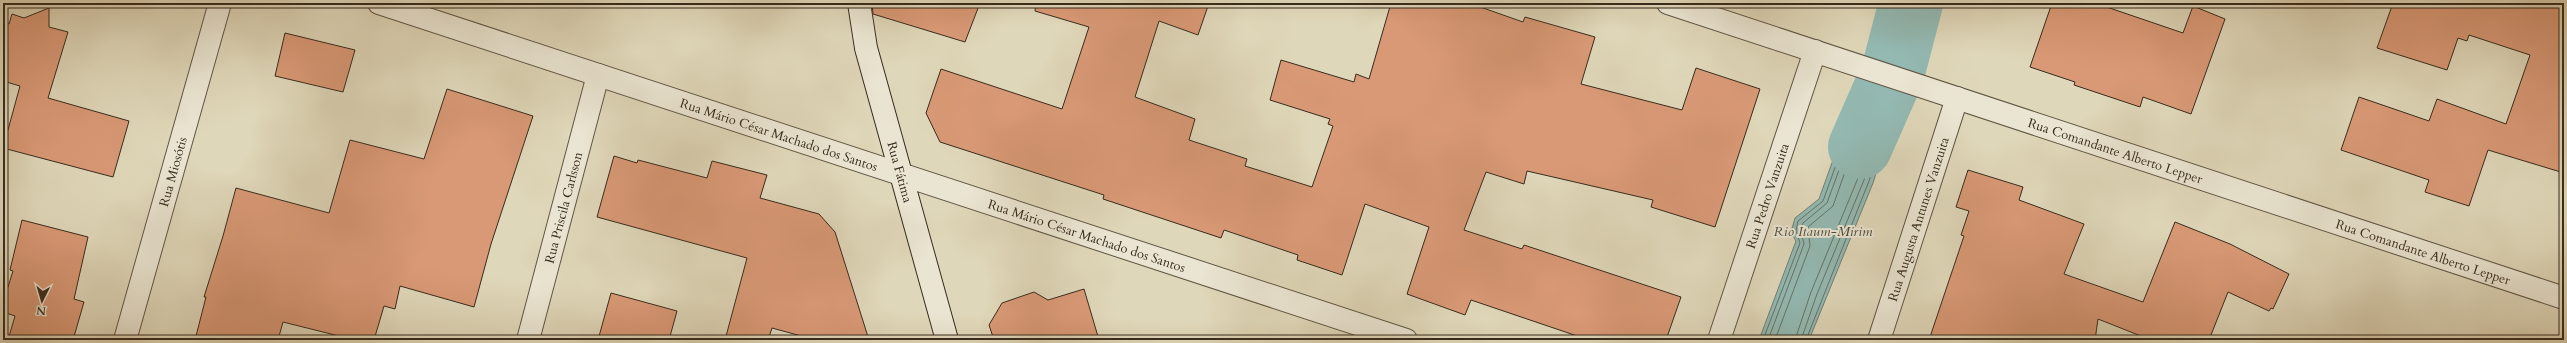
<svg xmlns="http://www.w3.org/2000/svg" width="2567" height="343" font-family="Cardo,serif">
	<rect width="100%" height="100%" fill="#dfd7b9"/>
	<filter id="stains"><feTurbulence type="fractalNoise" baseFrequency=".005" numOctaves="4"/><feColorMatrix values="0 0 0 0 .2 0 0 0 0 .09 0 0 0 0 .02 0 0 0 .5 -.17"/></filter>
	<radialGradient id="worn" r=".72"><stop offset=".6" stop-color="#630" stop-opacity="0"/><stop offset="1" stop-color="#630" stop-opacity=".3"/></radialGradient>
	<path fill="#93b9b2" stroke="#6e8076" d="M1865,71l38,14 -30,98 -64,157h-50l37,-99 -5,-9 4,-14 24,-19z"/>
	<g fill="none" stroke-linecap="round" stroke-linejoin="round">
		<path stroke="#657268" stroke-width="1" d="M1763,340l37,-97 -4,-12 2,-10 25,-20 43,-120
			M1768,340l36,-96 -3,-13 2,-8 24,-20 43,-118 2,-2 19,10 -27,87 -47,114 -16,46
			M1775,340l35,-94 -2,-19 25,-21 40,-114 3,-1 8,5 -26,82 -47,114 -16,48
			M1806,340l63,-159 28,-90"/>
		<path stroke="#93b9b2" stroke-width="64" d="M1860,147l33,-75 18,-69"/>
	</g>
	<path fill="#d99976" stroke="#372b1d" d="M872,3h108l-15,39 -92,-28z
		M1036,3h173l-11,32 -39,-14 -24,76 60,22 -6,21 58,19 -2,7 67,21 21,-61 -5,-2 2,-5 -60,-19 11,-40 73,22 2,-8 13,5 22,-76h78l54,19 2,-5 70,20 -14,47 101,26 14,-42 64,21 -45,138 -64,-20 2,-7 -126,-29 -3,13 -38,-12 -22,58 58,19 2,-4 157,52 -15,43h-77l-118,-40 -6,15 -58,-21 22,-67 -64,-23 -23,71 -45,-15 1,-5 -74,-25 -3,8 -118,-39 1,-4 -164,-53 -14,-29 15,-44 121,40 27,-82 -54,-16z
		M2052,3h43l88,30 10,-27 32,13 -34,95 -48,-17 -3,10 -66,-22 1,-3 -45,-15z
		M2393,3h171v170l-76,-23 -19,56 -44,-14 4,-12 -88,-30 18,-53 70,24 8,-22 69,25 24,-69 -61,-20 -2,6 -9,-3 -11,32 -70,-22z
		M49,8v19l19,5 -20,66 81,23 -16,56 -110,-29 17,-62 -17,-5v-59l6,2 3,-10 12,4z
		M285,33l70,17 -12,42 -68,-16z
		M447,89l86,27 -42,128 -17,63 -74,-21 -5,23 -11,-3 -10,34h-19l-72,-18 -5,18h-83l11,-43h-2l19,-61 13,-48 93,25 21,-73 74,19z
		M614,156l23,7 1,-3 69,18 5,-17 55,14 -7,23 59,16 16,18 34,108h-53l-44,-12 -4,12h-43l22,-82 -150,-41z
		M1968,170l55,17 -4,13 65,24 -20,50 79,28 32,-80 55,22 59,30 -16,35 -2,-1 -2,3 -41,-19 -19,48h-58l-53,-21 -3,21h-166l35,-104 -3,-1 8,-24 -13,-4z
		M22,220l66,17 -14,62 10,3 -11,38h-65l7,-24 -12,-4v-9l10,-32 -3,-1z
		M1084,289l15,51h-105l-5,-15 13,-22 32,-11 14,8z
		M611,293l66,18 -8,29h-71z"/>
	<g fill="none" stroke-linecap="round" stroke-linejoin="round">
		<g stroke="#615644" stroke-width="24">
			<g id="street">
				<path id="s1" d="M379,3l1027,337"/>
				<path id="s2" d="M1668,3l896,295"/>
				<path id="s3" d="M125,340l95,-337"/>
				<path id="s4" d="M528,340l70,-265"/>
				<path id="s5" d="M1719,340l96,-289"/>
				<path id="s6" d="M1879,340l78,-242"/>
			</g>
		</g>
		<g stroke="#372b1d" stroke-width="24">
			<g id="secondary">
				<path id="s7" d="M859,3l7,45 81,292"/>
			</g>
		</g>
		<use href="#street" stroke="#eae5d2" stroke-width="22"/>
		<use href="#secondary" stroke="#eae5d2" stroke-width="22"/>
	</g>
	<g text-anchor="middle" stroke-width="4" stroke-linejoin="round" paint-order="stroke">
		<g font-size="13" fill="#372b1d" stroke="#eae5d2">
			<text dy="5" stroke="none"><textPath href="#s1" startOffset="421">Rua Mário César Machado dos Santos</textPath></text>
			<text dy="5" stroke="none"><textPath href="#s2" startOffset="471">Rua Comandante Alberto Lepper</textPath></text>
			<text dy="5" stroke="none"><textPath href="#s3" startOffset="175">Rua Miosótis</textPath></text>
			<text dy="5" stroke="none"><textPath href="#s7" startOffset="174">Rua Fátima</textPath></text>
			<text dy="5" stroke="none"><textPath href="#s5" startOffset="152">Rua Pedro Vanzuita</textPath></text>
			<text dy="5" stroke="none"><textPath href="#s4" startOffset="137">Rua Priscila Carlsson</textPath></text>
			<text dy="5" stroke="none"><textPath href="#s6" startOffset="127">Rua Augusta Antunes Vanzuita</textPath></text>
			<text dy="5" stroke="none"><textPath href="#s1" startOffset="745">Rua Mário César Machado dos Santos</textPath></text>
			<text dy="5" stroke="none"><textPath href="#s2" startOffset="795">Rua Comandante Alberto Lepper</textPath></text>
		</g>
		<g font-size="14" font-style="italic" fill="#4e4e42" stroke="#eae5d2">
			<text x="1823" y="236">Rio Itaum-Mirim</text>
		</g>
	</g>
	<rect width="2567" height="343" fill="none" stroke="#dfd7b9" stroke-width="16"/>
	<rect x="4" y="4" width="2559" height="335" fill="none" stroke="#372b1d" stroke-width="2"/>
	<rect x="8" y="8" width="2551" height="327" fill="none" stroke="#372b1d"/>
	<g transform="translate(42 301) rotate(185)" stroke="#eae5d2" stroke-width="3" paint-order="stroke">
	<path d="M0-3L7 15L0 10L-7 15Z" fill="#372b1d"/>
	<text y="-6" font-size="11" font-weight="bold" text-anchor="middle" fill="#372b1d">N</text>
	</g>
	<rect width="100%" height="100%" filter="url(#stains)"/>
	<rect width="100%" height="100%" fill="url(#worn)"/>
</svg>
